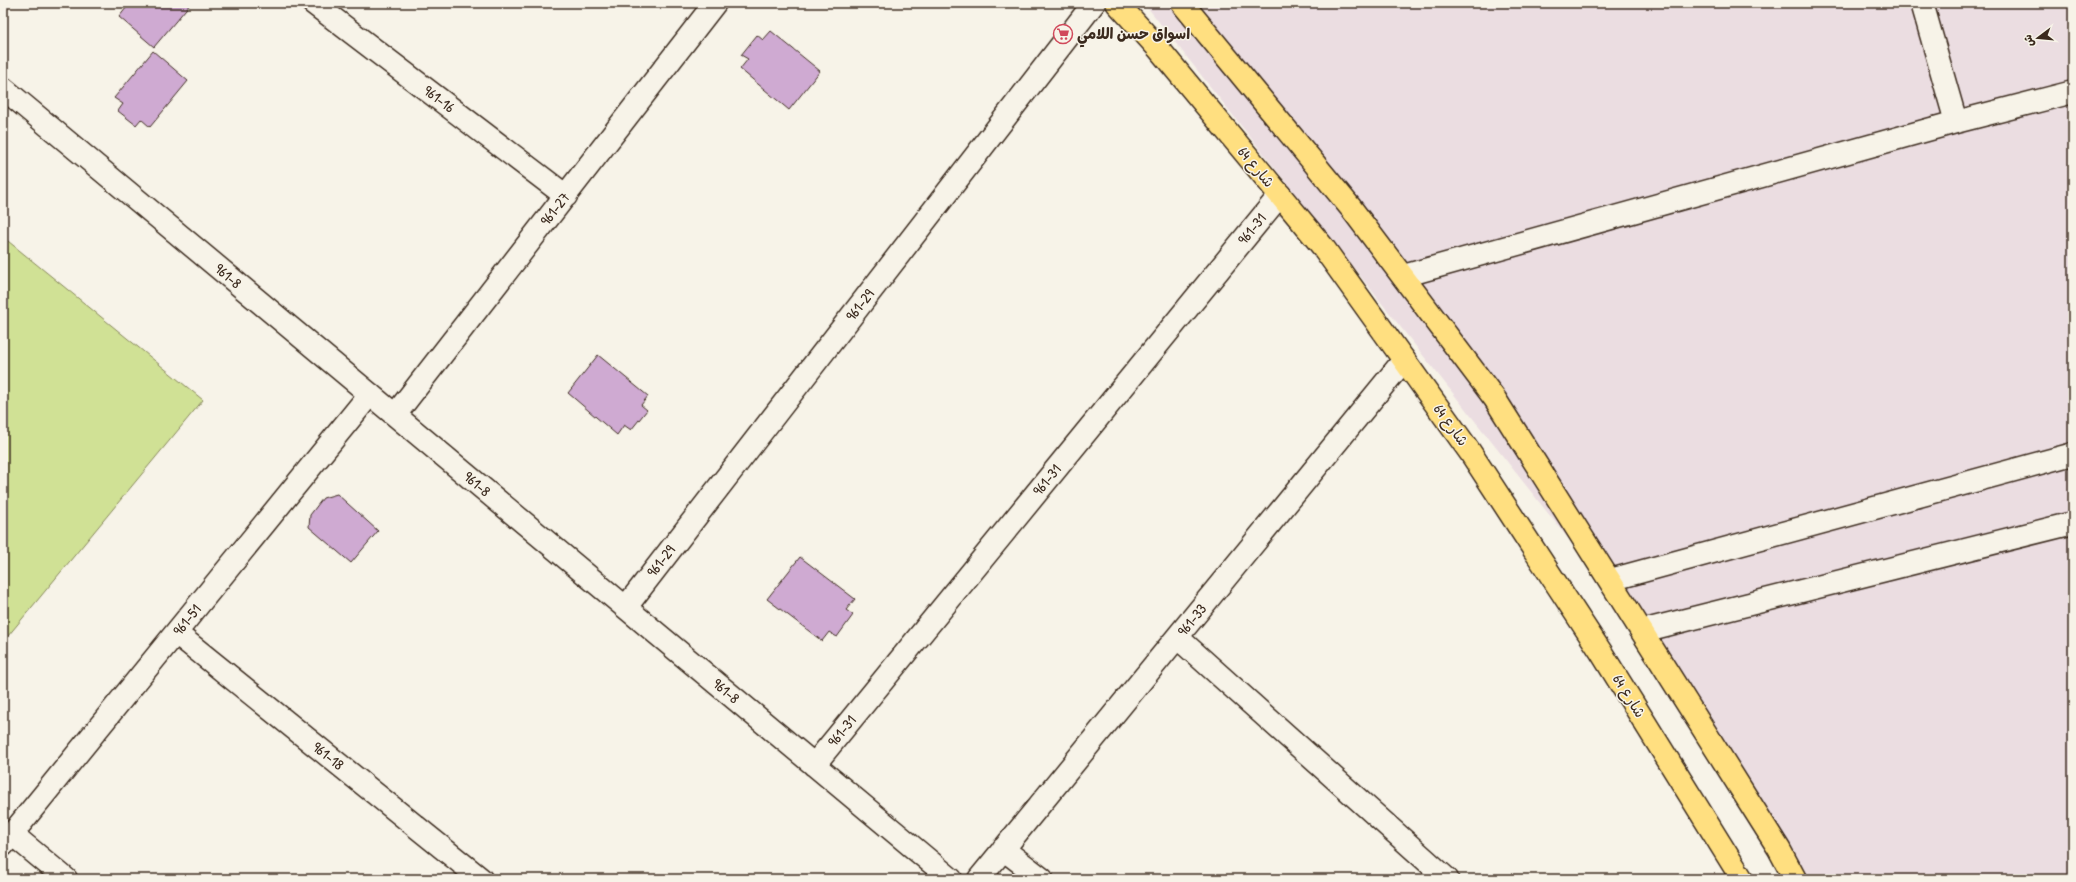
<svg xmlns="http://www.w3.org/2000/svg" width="2076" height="882" font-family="'Patrick Hand','Playpen Sans Arabic',sans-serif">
	<rect width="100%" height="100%" fill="#f7f3e8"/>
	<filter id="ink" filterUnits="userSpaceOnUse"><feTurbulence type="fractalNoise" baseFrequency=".025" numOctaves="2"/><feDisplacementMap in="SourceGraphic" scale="8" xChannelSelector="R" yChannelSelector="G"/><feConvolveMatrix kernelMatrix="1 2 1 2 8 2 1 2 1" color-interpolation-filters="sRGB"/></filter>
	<g filter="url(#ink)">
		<path fill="#ebdde1" d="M1144,3h929v876h-270l-115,-189z"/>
		<path fill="#d0e195" stroke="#86865a" d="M3,237l200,163 -200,242z"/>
		<path fill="#cfaad2" stroke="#3b2a1e" d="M130,3h61l-37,44 -35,-30z
			M771,31l49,40 -31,39 -49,-41 8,-10 -7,-4 16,-20 6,5z
			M153,51l35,30 -38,46 -9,-8 -5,6 -18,-14 5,-7 -9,-6z
			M598,355l50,41 -7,9 6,5 -16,20 -7,-5 -7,10 -49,-42z
			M337,494l41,37 -27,32 -42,-36 1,-12 13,-17z
			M800,557l55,42 -9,11 7,5 -16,22 -8,-5 -7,9 -55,-42z"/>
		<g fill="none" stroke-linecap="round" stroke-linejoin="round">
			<g stroke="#3b2a1e" stroke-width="25">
				<path id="minor" d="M313,3l253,193
					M1922,3l34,119
					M3,88l948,791
					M1403,276l553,-154 117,-30
					M395,415l320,-412
					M1610,580l463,-126
					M626,607l468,-604
					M1642,631l431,-108
					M176,633l305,246
					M1178,638l269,241
					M814,765l466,-570
					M12,834l54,45
					M3,845l367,-451
					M1003,849l39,30
					M979,879l425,-519"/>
			</g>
			<g stroke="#3b2a1e" stroke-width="25">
				<path id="major" d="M1117,3l41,45 165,199 147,205 131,200 141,227
					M1182,3l169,205 144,191 284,450 16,30"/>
			</g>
			<use href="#minor" stroke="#f7f3e8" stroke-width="22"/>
			<use href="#major" stroke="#ffdf80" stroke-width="22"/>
		</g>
	</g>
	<defs>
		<g id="supermarket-ring" transform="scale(1)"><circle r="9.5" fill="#f7f3e8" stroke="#d1495b" stroke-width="1.5"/><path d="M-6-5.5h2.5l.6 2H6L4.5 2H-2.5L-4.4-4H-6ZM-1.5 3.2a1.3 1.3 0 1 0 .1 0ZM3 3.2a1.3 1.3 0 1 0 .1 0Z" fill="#d1495b"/></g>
	</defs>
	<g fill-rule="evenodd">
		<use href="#supermarket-ring" x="1063" y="34"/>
	</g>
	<g text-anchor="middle" stroke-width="3" stroke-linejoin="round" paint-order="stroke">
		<g font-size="15" font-weight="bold" fill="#3b2a1e" stroke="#f7f3e8" text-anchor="start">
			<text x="1077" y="39">اسواق حسن اللامي</text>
		</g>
		<g font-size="15" fill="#3b2a1e" stroke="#f7f3e8">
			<text transform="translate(439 99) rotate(37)" y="5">961-16</text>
			<text transform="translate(1256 167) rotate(50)" y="5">شارع 64</text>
			<text transform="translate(555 209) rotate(-52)" y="5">961-27</text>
			<text transform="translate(1252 229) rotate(-51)" y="5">961-31</text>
			<text transform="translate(228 276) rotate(40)" y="5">961-8</text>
			<text transform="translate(860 305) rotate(-52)" y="5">961-29</text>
			<text transform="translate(1451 425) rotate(54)" y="5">شارع 64</text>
			<text transform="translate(1047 480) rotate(-51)" y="5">961-31</text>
			<text transform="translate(477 484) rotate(40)" y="5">961-8</text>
			<text transform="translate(661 561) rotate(-52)" y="5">961-29</text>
			<text transform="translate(187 620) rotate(-51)" y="5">961-51</text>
			<text transform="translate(1192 620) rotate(-51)" y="5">961-33</text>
			<text transform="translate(726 691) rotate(40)" y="5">961-8</text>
			<text transform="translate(1629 696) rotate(58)" y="5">شارع 64</text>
			<text transform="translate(842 731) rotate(-51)" y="5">961-31</text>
			<text transform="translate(328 756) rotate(39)" y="5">961-18</text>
		</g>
	</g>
	<rect width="2076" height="882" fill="none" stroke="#f7f3e8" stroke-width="16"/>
	<rect x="8" y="8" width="2060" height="866" fill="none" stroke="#3b2a1e" stroke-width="1.5" filter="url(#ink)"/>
	<g transform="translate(2038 38) rotate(254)" stroke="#f7f3e8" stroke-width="3" paint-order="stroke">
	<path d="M0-3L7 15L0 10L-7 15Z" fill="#3b2a1e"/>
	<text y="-6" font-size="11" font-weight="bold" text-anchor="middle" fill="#3b2a1e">ش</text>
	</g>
</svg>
